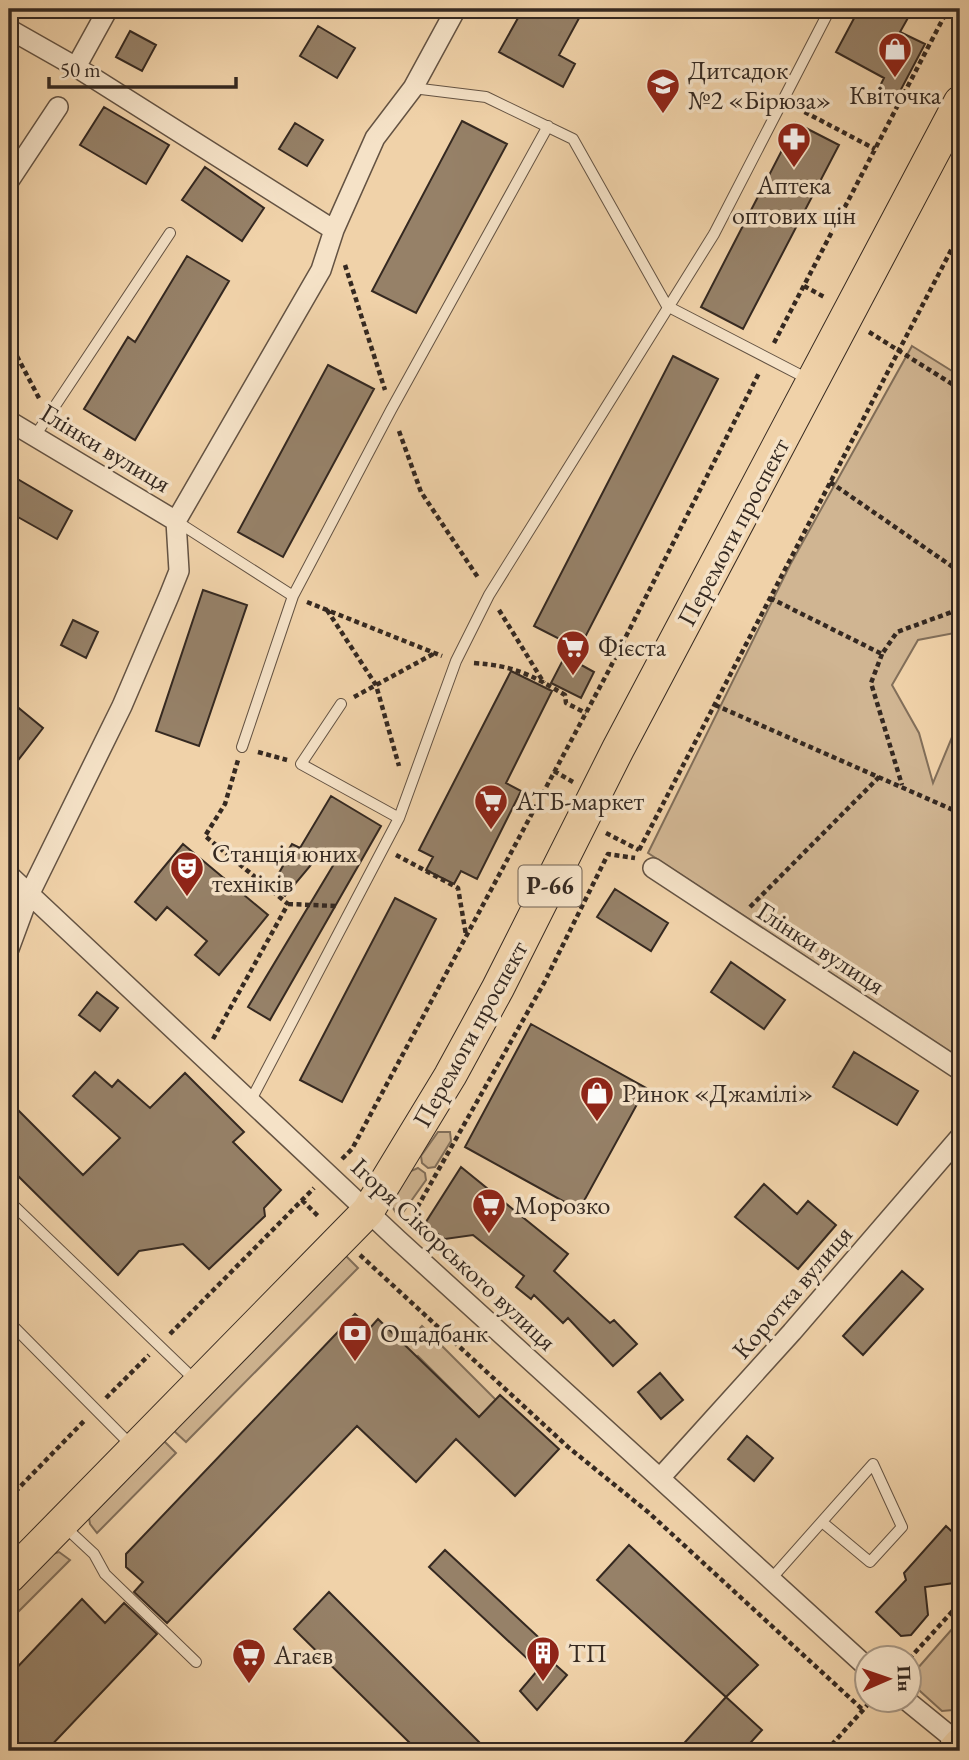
<svg xmlns="http://www.w3.org/2000/svg" width="969" height="1760" font-family="'EB Garamond',serif">
	<rect width="100%" height="100%" fill="#f0d2a9"/>
	<filter id="stains"><feTurbulence type="fractalNoise" baseFrequency=".00286" numOctaves="4"/><feColorMatrix values="0 0 0 0 .2 0 0 0 0 .09 0 0 0 0 .02 0 0 0 .5 -.17"/></filter>
	<radialGradient id="worn" r=".72"><stop offset=".6" stop-color="#630" stop-opacity="0"/><stop offset="1" stop-color="#630" stop-opacity=".3"/></radialGradient>
	<path fill="#d0b592" stroke="#826f5a" stroke-width="2" d="M912,346l48,30v256l-42,8 -26,45 27,48 14,50 27,-65v340l-312,-205 142,-288z
		M438,1132h12l1,9 -16,26 -7,1 -6,-5 -1,-7z
		M418,1168l7,5 1,7 -27,38 -9,-15 21,-32z
		M346,1256l12,12 -172,174 -13,-12z
		M422,1326l74,74 -17,17 -61,-61 -4,5 -13,-13z
		M163,1440l13,13 -79,80 -7,-9 -1,-6z
		M59,1552l11,8 -61,61v-25l41,-41z
		M960,1620v83l-7,7 -11,1 -32,-29v-5z"/>
	<path fill="#968168" stroke="#352921" stroke-width="2" d="M523,9h61l-25,46 16,9 -12,23 -64,-35z
		M859,9h54l-13,23 25,12 -28,53 -18,-9 5,-10 -48,-26z
		M318,26l37,22 -18,30 -37,-22z
		M130,31l26,14 -14,26 -26,-14z
		M104,107l65,38 -23,39 -66,-39z
		M462,121l45,23 -91,169 -44,-22z
		M295,123l28,17 -16,26 -28,-17z
		M796,123l43,22 -96,184 -42,-22z
		M205,167l59,41 -22,33 -60,-41z
		M187,256l42,25 -94,159 -51,-31 44,-72 7,5z
		M673,356l45,23 -139,270 -45,-23z
		M328,365l46,24 -91,168 -45,-25z
		M9,474l63,37 -15,28 -48,-27z
		M203,590l44,15 -48,141 -43,-15z
		M73,620l25,12 -12,26 -25,-13z
		M565,656l29,16 -13,26 -30,-15z
		M511,671l41,20 -46,92 15,8 -44,88 -16,-8 -7,13 -28,-14 7,-13 -14,-7z
		M9,700l34,28 -34,44z
		M331,796l50,30 -111,194 -22,-13 86,-143 -14,-10 -35,42 -10,-7 8,-13 -4,-3 5,-9 -3,-2 11,-18 8,4z
		M183,844l85,71 -49,60 -24,-20 12,-14 -40,-34 -11,13 -21,-18z
		M615,889l53,34 -17,28 -54,-34z
		M395,898l41,21 -94,183 -42,-22z
		M731,962l54,38 -21,29 -53,-37z
		M97,992l21,16 -18,23 -21,-16z
		M531,1024l115,64 -67,122 -114,-63z
		M854,1052l64,39 -21,34 -64,-38z
		M95,1072l17,15 6,-7 32,28 35,-35 59,59 -11,10 48,48 -17,18 1,8 -56,53 -26,-25 -44,7 -21,24 -109,-108v-66l74,74 37,-37 -47,-42z
		M461,1167l107,87 -14,17 56,52 4,-3 23,24 -24,22 -45,-48 -5,5 -29,-28 -3,4 -15,-12 8,-11 -51,-41 -28,4 -21,-14z
		M764,1184l33,30 11,-13 28,24 -38,44 -63,-52z
		M902,1271l21,18 -60,66 -20,-19z
		M355,1314l15,14 8,-9 101,98 21,-22 59,54 -44,47 -59,-57 -40,43 -59,-56 -190,197 -33,-31 9,-10 -17,-15v-13z
		M660,1373l23,27 -22,19 -23,-27z
		M747,1436l26,22 -19,23 -26,-22z
		M946,1526l14,13v38l-6,6 -29,4 3,28 -17,20 -10,1 -25,-24 30,-32 -2,-7z
		M629,1545l129,120 -32,32 -129,-117z
		M445,1550l105,98 -17,16 -104,-97z
		M329,1592l159,159h-70l-124,-122z
		M82,1599l23,24 19,-20 33,31 -111,117h-37v-75z
		M548,1658l19,17 -30,35 -17,-19z
		M726,1697l36,33 -19,21h-66z"/>
	<g fill="none" stroke-linecap="round" stroke-linejoin="round">
		<g stroke="#645343" stroke-width="12">
			<path id="service" d="M413,88l73,9 87,42 94,167 141,73
				M35,436l135,-203
				M176,521l117,75
				M341,704l-40,60 98,54
				M242,747l51,-151 98,-186 157,-284
				M251,1100l148,-282 57,-157 33,-66 225,-361 116,-225
				M9,1201l186,179
				M9,1322l123,124
				M65,1527l29,27 11,20 91,88
				M771,1579l102,-115 29,63 -32,35 -48,-40"/>
		</g>
		<g stroke="#645343" stroke-width="22">
			<path id="minor" d="M9,29l67,38 258,163
				M76,67l32,-58
				M9,181l49,-74
				M9,421l167,100
				M653,868l307,202
				M9,875l388,364 470,428
				M9,949l20,-54 93,-189 47,-110 10,-25 -3,-50 145,-251 13,-40 41,-92 38,-50 43,-79
				M660,1478l132,-146 168,-195
				M906,1700l54,44"/>
		</g>
		<g stroke="#352921" stroke-width="34">
			<path id="primary" d="M9,1577l359,-366 82,-135 48,-88 120,-239 342,-647
				M954,1751l6,-7"/>
		</g>
		<path stroke="#352921" stroke-width="4.5" stroke-dasharray="5 3.5" stroke-linecap="butt" d="M797,108l78,41
			M345,265l40,125
			M804,286l22,12
			M869,332l91,57
			M9,341l31,59
			M774,343l174,-334
			M399,431l22,61 58,87
			M830,482l130,90
			M770,598l112,56 15,-22 63,-23
			M307,602l135,54
			M327,610l49,75 23,81
			M499,610l45,73
			M882,654l-11,29 31,102
			M474,663c40,3 56,11 91,32l1,8 20,10
			M354,697l81,-44
			M715,705l245,108
			M258,752l29,8
			M554,771l19,11
			M606,833l33,17
			M639,850l321,-617
			M396,855l62,33 8,47
			M288,904l48,2
			M750,907l130,-131
			M213,1039l75,-135 -83,-68 20,-32 13,-44
			M342,1159l10,-10 257,-479 150,-297
			M302,1200l18,18
			M411,1218l32,30
			M409,1222l135,-239 64,-129 27,4
			M360,1255l208,192 80,65 215,198
			M170,1334l144,-146
			M106,1398l43,-43
			M9,1498l76,-78
			M909,1659l51,-56
			M826,1751l46,-51"/>
		<use href="#service" stroke="#f5e2c7" stroke-width="10"/>
		<use href="#minor" stroke="#f5e2c7" stroke-width="19"/>
		<use href="#primary" stroke="#f0d2a9" stroke-width="32"/>
	</g>
	<defs>
		<g id="shop-pin" transform="scale(1.75)"><path d="M0 17L-7.5 6A9.5 9.5 0 1 1 7.5 6Z" fill="#8f2418" stroke="#f5e2c7"/><path d="M-5-2.5h2.3a2.7 3.5 0 0 1 5.4 0H5L5.5 6h-11ZM-1.5-2.5h3a1.5 2.3 0 0 0-3 0Z" fill="#fff"/></g>
		<g id="school-pin" transform="scale(1.75)"><path d="M0 17L-7.5 6A9.5 9.5 0 1 1 7.5 6Z" fill="#8f2418" stroke="#f5e2c7"/><path d="M0-5L7-2L0 1L-7-2ZM-4 1L0 2.5L4 1V4Q0 6-4 4Z" fill="#fff"/></g>
		<g id="pharmacy-pin" transform="scale(1.75)"><path d="M0 17L-7.5 6A9.5 9.5 0 1 1 7.5 6Z" fill="#8f2418" stroke="#f5e2c7"/><path d="M-2-6h4v4h4v4h-4v4h-4v-4h-4v-4h4Z" fill="#fff"/></g>
		<g id="supermarket-pin" transform="scale(1.75)"><path d="M0 17L-7.5 6A9.5 9.5 0 1 1 7.5 6Z" fill="#8f2418" stroke="#f5e2c7"/><path d="M-6-5.5h2.5l.6 2H6L4.5 2H-2.5L-4.4-4H-6ZM-1.5 3.2a1.3 1.3 0 1 0 .1 0ZM3 3.2a1.3 1.3 0 1 0 .1 0Z" fill="#fff"/></g>
		<g id="theatre-pin" transform="scale(1.75)"><path d="M0 17L-7.5 6A9.5 9.5 0 1 1 7.5 6Z" fill="#8f2418" stroke="#f5e2c7"/><path d="M-5-5.5Q0-4 5-5.5V0Q5 5 0 6Q-5 5-5 0ZM-3.3-2.5H-1v1.5H-3.3ZM1-2.5H3.3v1.5H1ZM-2.8 1Q0 5.5 2.8 1Z" fill="#fff"/></g>
		<g id="bank-pin" transform="scale(1.75)"><path d="M0 17L-7.5 6A9.5 9.5 0 1 1 7.5 6Z" fill="#8f2418" stroke="#f5e2c7"/><path d="M-6-4H6V4H-6ZM0-2.3a2.3 2.3 0 1 0 0 4.6a2.3 2.3 0 1 0 0-4.6Z" fill="#fff"/></g>
		<g id="building-pin" transform="scale(1.75)"><path d="M0 17L-7.5 6A9.5 9.5 0 1 1 7.5 6Z" fill="#8f2418" stroke="#f5e2c7"/><path d="M-4-6H4V6H1V3H-1V6H-4ZM-2.5-4.3h1.7v1.8h-1.7ZM.8-4.3h1.7v1.8H.8ZM-2.5-1h1.7V.8h-1.7ZM.8-1h1.7V.8H.8Z" fill="#fff"/></g>
	</defs>
	<g fill-rule="evenodd">
		<use href="#shop-pin" x="895" y="49"/>
		<use href="#school-pin" x="663" y="85"/>
		<use href="#pharmacy-pin" x="794" y="139"/>
		<use href="#supermarket-pin" x="573" y="647"/>
		<use href="#supermarket-pin" x="491" y="801"/>
		<use href="#theatre-pin" x="187" y="868"/>
		<use href="#shop-pin" x="597" y="1093"/>
		<use href="#supermarket-pin" x="489" y="1205"/>
		<use href="#bank-pin" x="355" y="1333"/>
		<use href="#building-pin" x="543" y="1653"/>
		<use href="#supermarket-pin" x="249" y="1655"/>
	</g>
	<g text-anchor="middle" stroke-width="7" stroke-linejoin="round" paint-order="stroke">
		<rect fill="#f5e2c7" stroke="#6f6053" stroke-width="2" x="518.5" y="865.5" width="63" height="41" rx="5"/>
		<g font-size="24" font-weight="bold" fill="#352921">
			<text x="550" y="894">Р-66</text>
		</g>
		<g font-size="26" fill="#352921" stroke="#f5e2c7" text-anchor="start">
			<text x="688" y="79">Дитсадок<tspan x="688" dy="30">№2 «Бірюза»</tspan></text>
			<text x="895" y="104" text-anchor="middle">Квіточка</text>
			<text x="794" y="194" text-anchor="middle">Аптека<tspan x="794" dy="30">оптових цін</tspan></text>
			<text x="598" y="656">Фієста</text>
			<text x="516" y="810">АТБ-маркет</text>
			<text x="212" y="862">Станція юних<tspan x="212" dy="30">техніків</tspan></text>
			<text x="622" y="1102">Ринок «Джамілі»</text>
			<text x="514" y="1214">Морозко</text>
			<text x="380" y="1342">Ощадбанк</text>
			<text x="568" y="1662">ТП</text>
			<text x="274" y="1664">Агаєв</text>
		</g>
		<g font-size="26" fill="#352921" stroke="#f5e2c7">
			<text transform="translate(106 448) rotate(31)" y="9">Глінки вулиця</text>
			<text transform="translate(733 532) rotate(-62)" y="9">Перемоги проспект</text>
			<text transform="translate(821 948) rotate(33)" y="9">Глінки вулиця</text>
			<text transform="translate(470 1034) rotate(-61)" y="9">Перемоги проспект</text>
			<text transform="translate(454 1254) rotate(43)" y="9">Ігоря Сікорського вулиця</text>
			<text transform="translate(792 1292) rotate(-49)" y="9">Коротка вулиця</text>
		</g>
	</g>
	<rect width="969" height="1760" fill="none" stroke="#f0d2a9" stroke-width="35"/>
	<rect x="10" y="10" width="948" height="1739" fill="none" stroke="#352921" stroke-width="3.5"/>
	<rect x="18" y="18" width="934" height="1725" fill="none" stroke="#352921" stroke-width="2"/>
	<g transform="translate(888 1679) rotate(88)"><circle r="33" fill="#f5e2c7" stroke="#a89885" stroke-width="2"/>
	<path d="M0-5L12 26L0 18L-12 26Z" fill="#8f2418"/>
	<text y="-10" font-size="19" font-weight="bold" text-anchor="middle" fill="#352921">Пн</text>
	</g>
	<path d="M49 77v10h187v-10" fill="none" stroke="#352921" stroke-width="3.5"/>
	<text x="60" y="77" font-size="21" fill="#352921" stroke="#f5e2c7" stroke-width="5" paint-order="stroke">50 m</text>
	<rect width="100%" height="100%" filter="url(#stains)"/>
	<rect width="100%" height="100%" fill="url(#worn)"/>
</svg>
